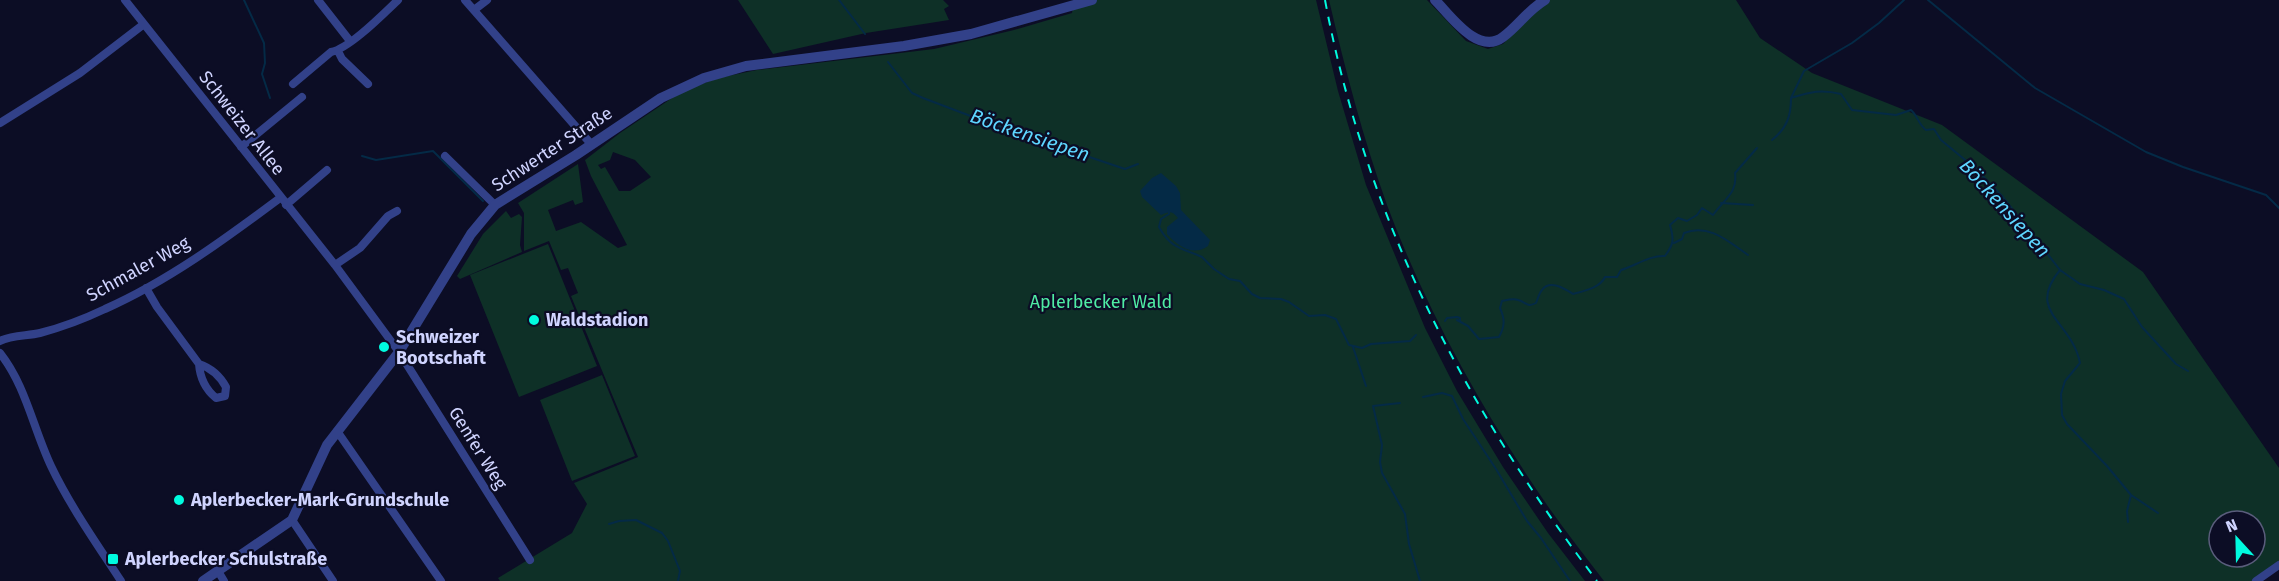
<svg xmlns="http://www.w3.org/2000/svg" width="2279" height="581" font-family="'Fira Sans',sans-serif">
	<rect width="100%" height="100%" fill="#0c0d25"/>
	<path fill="#0e3027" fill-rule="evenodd" d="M738,0h205l6,6 -5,3 5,11 -83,13 -93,21z
		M1074,0h242l22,91 28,94 59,143 32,63 46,76 45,66 37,48h-1085l-2,-3 74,-45 15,-29 -13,-21 64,-26 -67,-161 7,-3 -10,-25 -7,2 -12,-29 -25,10v-38l-6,-10 60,-39 5,38 -8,3 -2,-5 -25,10 8,21 25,-9 37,26 9,-3 -36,-69 -6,-16 35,-27 61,-41 37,-14 39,-8 177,-21 80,-19 58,-17zM613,152l22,8 16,17 -21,14h-11l-14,-24 -4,2 -3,-4 12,-5z
		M1329,0h98l39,41 22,8 15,-5 28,-29 19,-15h186l24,38 52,35 130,52 201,147 136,196v95l-26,18h-649c-19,-25 -39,-50 -57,-76 -64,-93 -120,-193 -160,-300 -24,-67 -42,-136 -58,-205zM2219,521h36v36h-36z
		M506,211l5,7 8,-4 3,3 -2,28 2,7 -62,27 -3,-3 26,-42z
		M548,244l49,122 -78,31 -49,-122z
		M602,375l33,81 -63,25 -32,-81z"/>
	<path fill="#042a46" d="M1161,173l15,13 4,7 1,17 29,30 -2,6c-15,11 -30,0 -41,-12v-7l11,-9c-6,-7 -8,-7 -17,-3l-19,-18 -2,-6 12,-13z"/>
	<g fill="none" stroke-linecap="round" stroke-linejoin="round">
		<path stroke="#042a46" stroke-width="2" d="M244,0l20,43 1,20 -3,11 8,24
			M839,0l26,34
			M1928,0l107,88 111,64 37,15 83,28 13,13
			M888,62l24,31 11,5 74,28 128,43 13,-5
			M1791,98l13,-27 48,-28 27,-20 25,-23
			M1772,140c15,-12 19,-24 19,-42 20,-6 29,-9 50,-4l11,16 44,5 15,-5c7,6 7,14 15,20l8,-1 7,11 35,29 27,28 57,73c-35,42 12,51 20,93l-15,18 -4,13 1,21 5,9 40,42 24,29 27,18
			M362,156l14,4 57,-9 50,50
			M1721,203l32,2
			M1169,211v3l-8,5 -2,8c12,22 23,21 43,30l12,12 15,10 11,2 12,13 8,4 21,1 8,3 20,14 16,-1 11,4 13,26 13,3 9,-4 39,-3 6,-6
			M1674,243l8,-4 2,-6c25,-10 45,9 64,22
			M2060,270l20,14 24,6 20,9 18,28 23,25 11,12 12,7
			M1457,320l11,6 11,13 20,-2c6,-11 6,-18 1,-29l2,-7c5,-1 11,-3 16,-1 8,2 9,8 18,3 2,-4 3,-10 6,-13 8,-11 23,-1 31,4 11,-3 27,-6 32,-17h12l4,-7c14,-4 29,-15 44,-14 9,-12 9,-17 5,-31l8,-7 9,3 10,-6 5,-7 11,7c11,-16 25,-22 22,-42l22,-25
			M1445,321l2,-3 10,-1 3,1v3
			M1353,347l13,39
			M1423,397l19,-4 10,3 11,23 33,50 31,52 14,17 29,43
			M1400,403l-27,3 9,39 -2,17 2,11 23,41 4,30 11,37
			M2128,522l-1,-11 4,-16
			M609,524l10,-3 17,-1 26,13 6,8 12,30 -2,10"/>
		<path stroke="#324189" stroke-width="8" d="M125,0l210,265 64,87 131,208
			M318,0l32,41
			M465,0l126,144
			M474,10l13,-10
			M338,51l4,8 26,25
			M293,84l38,-32c19,-4 52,-38 67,-52
			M0,123l80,-50 64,-49
			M241,147l61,-50
			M445,156l50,49
			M286,205l41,-35
			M335,265l25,-17 28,-32 9,-5
			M146,288l11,19 42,57c12,4 21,12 27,23l-1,9 -9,2c-11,-9 -16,-20 -17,-34
			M0,341c11,-6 28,-5 40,-8 23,-6 44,-14 65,-24 63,-28 120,-70 175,-111
			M0,353c26,33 33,75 51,113 19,40 46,78 70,115
			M337,431l104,150
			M292,520l41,61
			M218,571l6,10
			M2256,581l23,-16"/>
		<path stroke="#324189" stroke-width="10" d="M1435,0c15,15 43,56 68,37 15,-11 25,-27 42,-37
			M203,581l89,-61 35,-75 72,-93 72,-118 24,-29 81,-50 85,-57 43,-20 42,-12 158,-20 67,-12 121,-34"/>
		<path stroke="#00fbdf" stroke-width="2" stroke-dasharray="9 8" stroke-linecap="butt" d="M1325,0c41,218 139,405 272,581"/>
	</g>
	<g fill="#00fbdf" stroke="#0c0d25" stroke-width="2">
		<circle cx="534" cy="320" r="6"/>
		<circle cx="384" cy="347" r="6"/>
		<circle cx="179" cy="500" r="6"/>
		<rect x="107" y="553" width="12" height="12" rx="3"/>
	</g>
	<g text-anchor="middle" stroke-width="4.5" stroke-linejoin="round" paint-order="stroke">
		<g font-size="18" fill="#d0d4ff" stroke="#0c0d25">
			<text transform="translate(242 123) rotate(52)" y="6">Schweizer Allee</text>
			<text transform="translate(552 149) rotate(-33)" y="6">Schwerter Straße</text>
			<text transform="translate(138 269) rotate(-29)" y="6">Schmaler Weg</text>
			<text transform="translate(478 448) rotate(58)" y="6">Genfer Weg</text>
		</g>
		<g font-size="18" fill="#4feca4" stroke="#0c0d25">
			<text x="1101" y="308">Aplerbecker Wald</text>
		</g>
		<g font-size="18" font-weight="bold" fill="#d0d4ff" stroke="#0c0d25" text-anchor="start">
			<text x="546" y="326">Waldstadion</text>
			<text x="396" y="343">Schweizer<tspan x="396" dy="21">Bootschaft</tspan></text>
			<text x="191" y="506">Aplerbecker-Mark-Grundschule</text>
			<text x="125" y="565">Aplerbecker Schulstraße</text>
		</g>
		<g font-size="20" font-style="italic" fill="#5ed6ff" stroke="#0c0d25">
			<text transform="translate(1030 135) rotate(19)" y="7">Böckensiepen</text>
			<text transform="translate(2005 208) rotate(48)" y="7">Böckensiepen</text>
		</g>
	</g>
	<g transform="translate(2237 539) rotate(338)"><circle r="28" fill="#0c0d25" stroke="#5a5d7c" stroke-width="1.5"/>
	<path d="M0-4.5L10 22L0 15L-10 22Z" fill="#00fbdf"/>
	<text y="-9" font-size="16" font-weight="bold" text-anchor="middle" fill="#d0d4ff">N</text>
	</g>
</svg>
